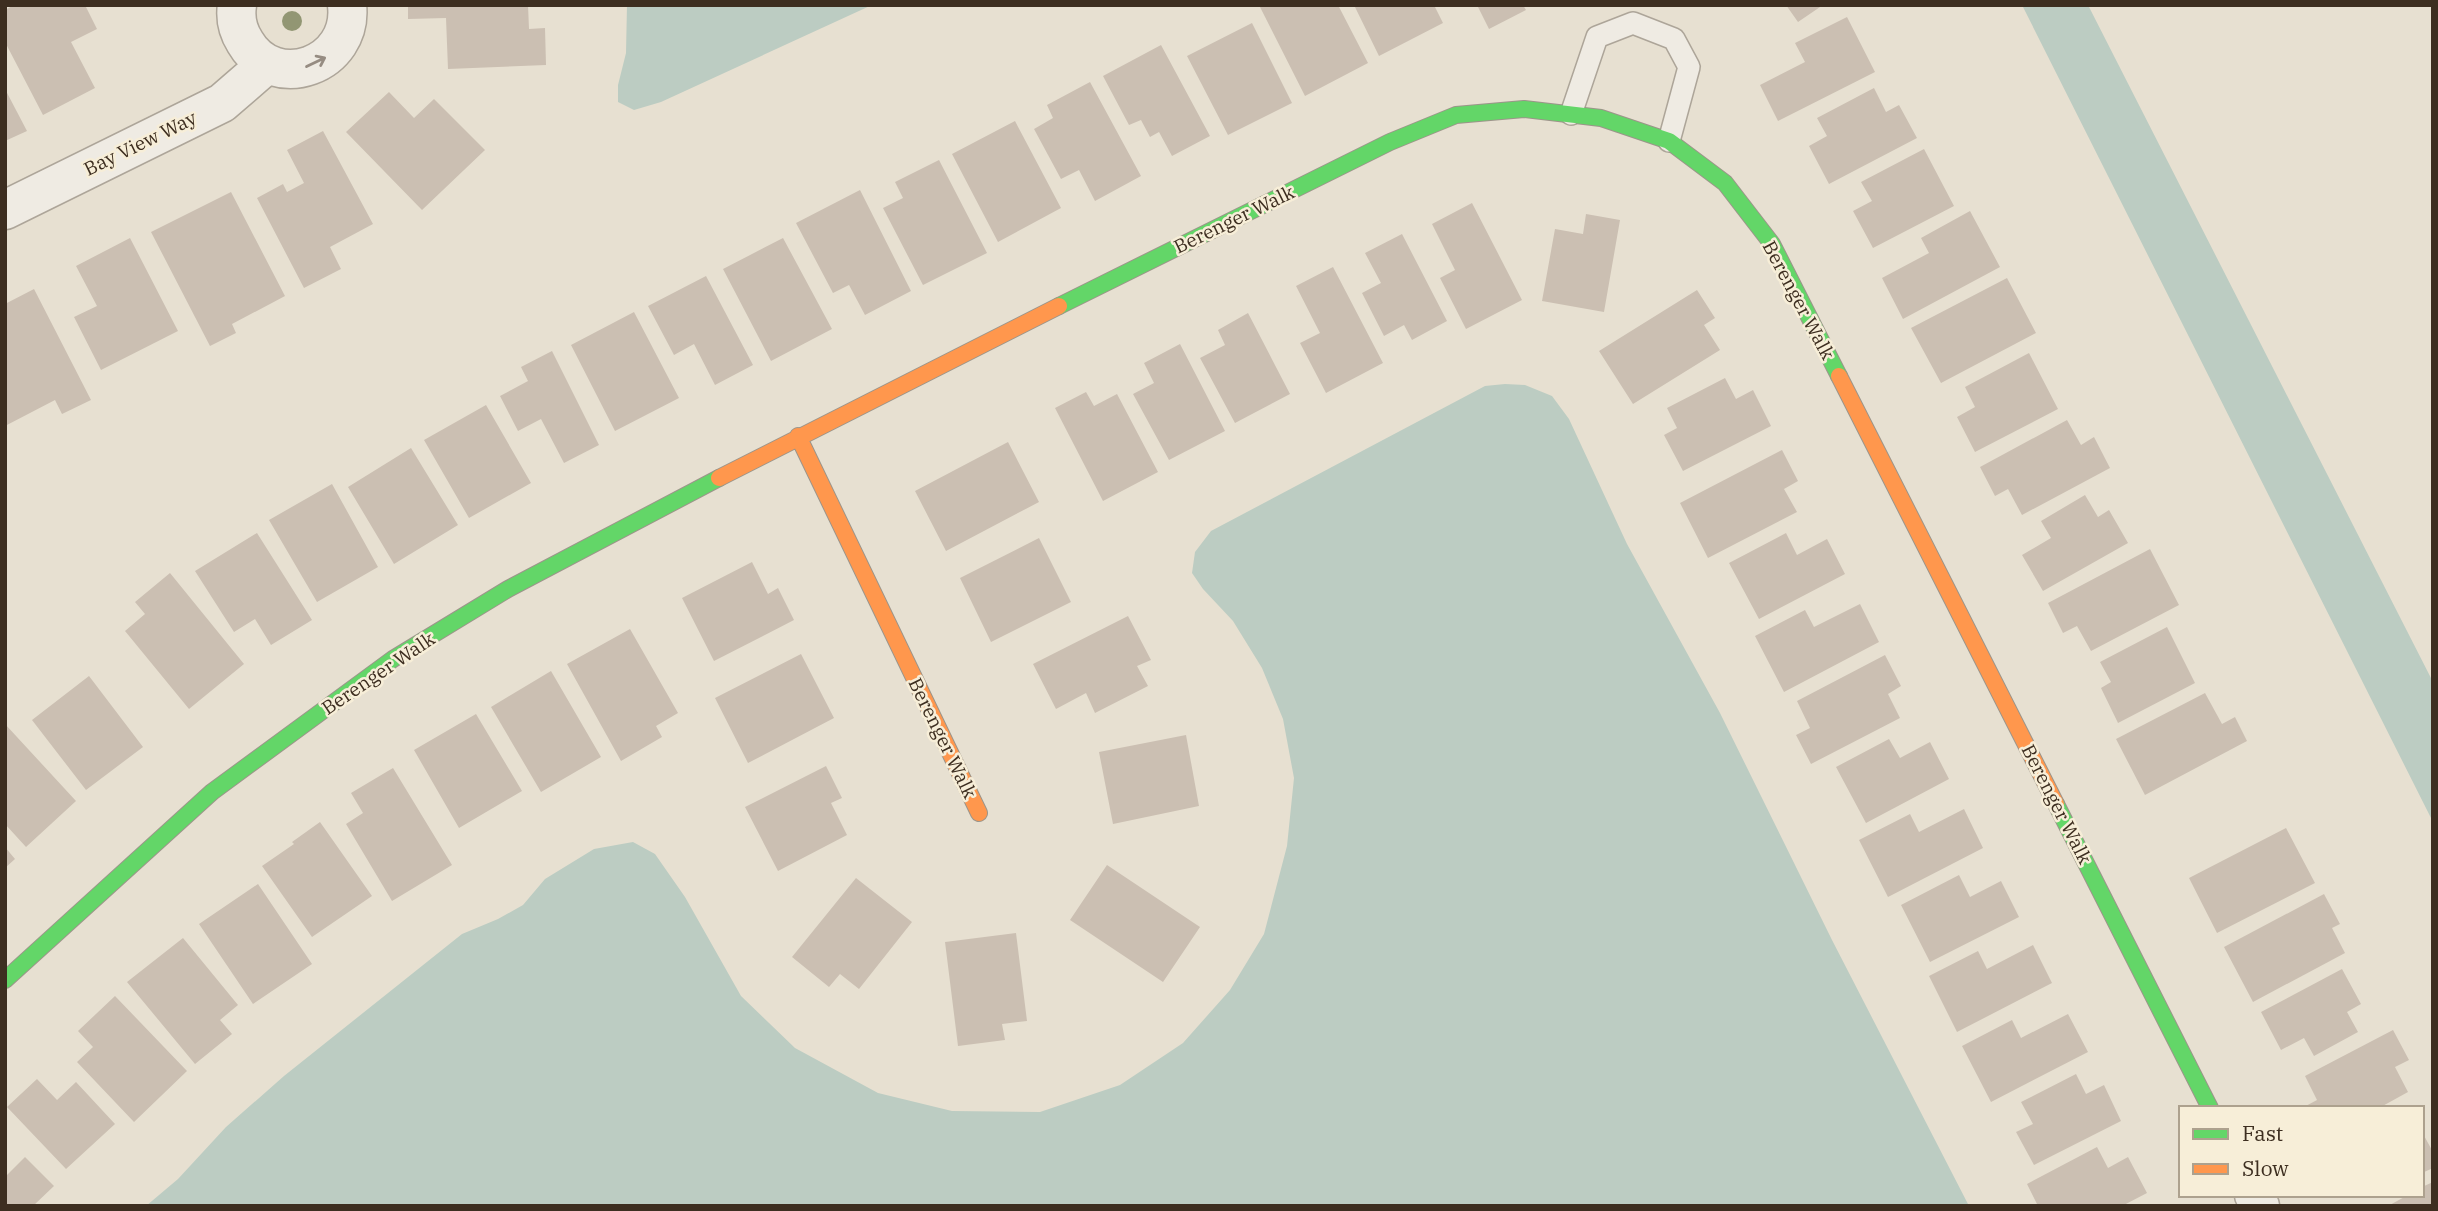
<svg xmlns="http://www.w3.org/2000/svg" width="2438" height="1211" font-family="'IBM Plex Serif',serif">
	<rect width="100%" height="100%" fill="#e7e0d1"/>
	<path fill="#bcccc2" d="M627,5h245l-211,97 -27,8 -16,-8v-17l8,-32z
		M2022,5h66l345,677v140z
		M1505,384l20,1 27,11 17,23 58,125 93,169 112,227 137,266h-1823l32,-27 48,-52 58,-51 178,-142 36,-15 25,-14 22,-26 49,-30 39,-7 22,12 30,43 56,99 54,52 83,45 74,18 88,1 80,-27 63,-42 47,-53 34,-56 23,-88 7,-68 -11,-59 -21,-51 -29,-47 -30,-32 -11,-16 3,-21 16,-21 274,-145z"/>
	<path fill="#cbbfb2" d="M14,5h71l12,24 -26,13 24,46 -52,27 -38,-73v-32z
		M408,5h120l1,24 16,-1 1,37 -98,4 -2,-51 -38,1z
		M1259,5h79l30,58 -63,33z
		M1354,5h80l9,18 -64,33z
		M1477,5h46l3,5 -37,19z
		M1786,5h37l-25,17z
		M1847,17l28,55 -97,49 -18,-36 45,-23 -10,-19z
		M1252,23l40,80 -64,32 -41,-79z
		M1161,45l49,91 -38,20 -13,-24 -9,5 -9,-17 -12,5 -26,-49z
		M1090,82l51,94 -46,25 -16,-31 -18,9 -27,-50 19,-11 -6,-13z
		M1874,88l12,24 13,-7 18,33 -88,46 -20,-38 18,-10 -10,-18z
		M5,89l22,42 -22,10z
		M389,92l25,26 20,-19 51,51 -63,60 -76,-78z
		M1015,121l46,87 -63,34 -46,-88z
		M323,131l50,93 -43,23 11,22 -37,19 -47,-90 26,-14 4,8 17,-9 -17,-33z
		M1924,149l30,57 -81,42 -20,-37 19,-10 -11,-19z
		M939,160l48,93 -64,32 -40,-77 20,-10 -8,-16z
		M860,190l51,101 -46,24 -16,-30 -16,8 -37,-70z
		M231,192l54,104 -53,28 4,9 -26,13 -59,-114z
		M1472,203l50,97 -56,29 -26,-51 15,-8 -23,-46z
		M1970,211l30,56 -97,52 -21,-41 47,-25 -8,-15z
		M1586,214l34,6 -16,92 -62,-11 13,-72 28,5z
		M1402,234l45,87 -35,19 -8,-15 -20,11 -22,-43 19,-10 -16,-30z
		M130,238l48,93 -77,39 -27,-53 23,-11 -21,-40z
		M783,238l49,91 -61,32 -48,-92z
		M1333,267l50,96 -57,30 -26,-50 20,-10 -24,-47z
		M706,276l47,89 -38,20 -21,-41 -20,11 -26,-49z
		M2007,278l29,55 -95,50 -30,-55z
		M34,289l57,111 -29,14 -7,-14 -50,26v-122z
		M1697,290l18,28 -11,7 16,25 -87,54 -34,-53z
		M634,312l45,86 -64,33 -44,-86z
		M1248,313l42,81 -55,29 -35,-65 25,-13 -7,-15z
		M1180,344l45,87 -56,29 -36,-66 21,-11 -10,-20z
		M552,351l47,94 -35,18 -23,-44 -23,12 -18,-35 28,-15 -7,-14z
		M2029,353l29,56 -83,43 -18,-35 18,-10 -10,-20z
		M1725,378l11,21 17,-9 18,36 -88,45 -19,-36 13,-7 -10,-20z
		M1086,392l8,14 23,-12 41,78 -55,29 -48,-93z
		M486,405l45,78 -62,35 -45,-78z
		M2067,420l14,25 13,-8 16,31 -88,47 -14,-26 -13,7 -15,-29z
		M1008,442l31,60 -93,49 -31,-60z
		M411,448l47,77 -64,39 -46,-77z
		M1782,450l16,31 -14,8 13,23 -89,46 -28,-55z
		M332,484l46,83 -61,35 -48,-82z
		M2085,495l13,22 11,-7 19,33 -85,48 -21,-36 29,-17 -10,-17z
		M257,533l55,87 -41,25 -16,-26 -21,13 -39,-61z
		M1786,533l11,22 30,-16 18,35 -86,45 -30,-56z
		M1039,538l32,64 -80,40 -31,-64z
		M2150,549l29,56 -88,46 -14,-25 -14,7 -15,-30z
		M752,562l16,32 10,-6 16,32 -80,41 -32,-63z
		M170,573l74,91 -55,45 -64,-78 20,-17 -10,-12z
		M1860,604l19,38 -95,50 -29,-56 50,-26 9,17z
		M1128,616l23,44 -14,6 11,20 -53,27 -9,-20 -30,16 -23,-45z
		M2167,627l28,56 -77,40 -17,-35 10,-6 -11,-20z
		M630,629l48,84 -22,13 6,11 -41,24 -54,-97z
		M801,654l33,64 -86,45 -33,-65z
		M1885,655l16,31 -13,8 12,24 -89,46 -15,-29 14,-7 -13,-27z
		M551,671l50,86 -60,35 -50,-85z
		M89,676l54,71 -57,43 -54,-70z
		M2205,693l17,31 13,-7 12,24 -102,54 -29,-56z
		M476,714l46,77 -63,37 -45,-78z
		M5,724l71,77 -50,46 -21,-23z
		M1186,735l13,71 -86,18 -14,-72z
		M1889,739l11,19 30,-16 19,37 -83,44 -30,-56z
		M826,766l16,32 -11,5 16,32 -69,36 -33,-64z
		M393,768l59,97 -60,36 -46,-77 17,-11 -12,-20z
		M1964,809l19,39 -95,49 -29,-57 51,-26 9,18z
		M320,822l52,74 -60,41 -50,-71 32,-22 -2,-2z
		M2286,828l29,55 -98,50 -28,-55z
		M5,847l10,12 -10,9z
		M1107,865l93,62 -37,55 -93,-62z
		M1959,875l11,22 31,-16 18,36 -89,45 -29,-57z
		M856,878l56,44 -53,67 -19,-15 -11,13 -37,-30z
		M258,884l54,80 -59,40 -54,-80z
		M2324,894l16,30 -8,4 13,25 -92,49 -29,-55z
		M1016,933l11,88 -25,3 3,16 -47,6 -13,-104z
		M183,938l55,67 -18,15 12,14 -37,30 -68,-82z
		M2033,945l19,38 -95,49 -28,-56 49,-25 9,18z
		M2342,969l19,35 -14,8 11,20 -44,24 -10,-18 -23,12 -20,-38z
		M115,996l72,75 -53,51 -57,-60 16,-15 -15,-16z
		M2068,1014l20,38 -97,50 -29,-56 50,-26 9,18z
		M2393,1030l16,30 -14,7 13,25 -29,16h-77l15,-8 -12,-24z
		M2076,1074l10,20 18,-9 17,36 -87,44 -18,-33 17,-8 -12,-22z
		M37,1079l20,21 19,-18 39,42 -49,45 -59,-62z
		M2422,1132l11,20v16l-11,5z
		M2097,1147l11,21 20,-11 19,36 -25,13h-84l-11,-22z
		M25,1157l29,29 -21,20h-28v-33l2,2z
		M2433,1182v24h-45l20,-11h14v-8z"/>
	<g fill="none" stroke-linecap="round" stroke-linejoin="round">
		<g stroke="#ada599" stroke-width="24">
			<path id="lane" d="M1571,114l26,-77 36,-14 41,16 15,28 -20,74"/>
		</g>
		<g stroke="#ada599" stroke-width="41">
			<path id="street" d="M237,5c-2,13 1,26 8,37 30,52 109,23 102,-37
				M5,210l217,-107 45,-39
				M2254,1195l6,11"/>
		</g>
		<g stroke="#9c958a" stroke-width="18">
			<path id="fast" d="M1059,306l331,-164 66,-27 68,-6 77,9 68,23 56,42 47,61 67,132
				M2056,804l154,304
				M5,980l207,-188 181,-133 115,-70 211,-111"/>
		</g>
		<g stroke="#9c958a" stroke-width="18">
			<path id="slow" d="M1839,376l217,428
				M798,436l181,377
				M719,478l340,-172"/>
		</g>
		<use href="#lane" stroke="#efebe3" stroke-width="21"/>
		<use href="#street" stroke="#efebe3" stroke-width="38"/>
		<use href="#fast" stroke="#63d668" stroke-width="16"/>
		<use href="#slow" stroke="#ff974d" stroke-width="16"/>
	</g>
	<circle fill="#929673" cx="292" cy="21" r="10"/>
	<defs><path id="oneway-shaft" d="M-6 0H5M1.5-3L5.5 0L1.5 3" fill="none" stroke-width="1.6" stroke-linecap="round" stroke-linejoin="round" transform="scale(1.75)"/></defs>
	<use stroke="#968c82" href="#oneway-shaft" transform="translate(316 62) rotate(-26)"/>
	<g text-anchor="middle" stroke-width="5" stroke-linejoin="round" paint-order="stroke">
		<g font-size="19" fill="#3d2e20" stroke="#f7eed8">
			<text transform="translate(140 143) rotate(-26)" y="7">Bay View Way</text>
			<text transform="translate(1234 219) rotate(-26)" y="7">Berenger Walk</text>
			<text transform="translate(1799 300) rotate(62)" y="7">Berenger Walk</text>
			<text transform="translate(378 673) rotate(-34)" y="7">Berenger Walk</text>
			<text transform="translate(943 738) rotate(64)" y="7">Berenger Walk</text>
			<text transform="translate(2057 804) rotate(63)" y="7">Berenger Walk</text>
		</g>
	</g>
	<rect width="2438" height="1211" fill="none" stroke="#3d2e20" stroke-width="14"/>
	<rect x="2179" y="1106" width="245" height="91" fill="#f7eed8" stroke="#ada18e" stroke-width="2"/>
	<rect x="2193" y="1129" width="35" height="10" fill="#63d668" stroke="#ada18e" stroke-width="2"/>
	<text x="2242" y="1141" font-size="21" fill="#3d2e20">Fast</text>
	<rect x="2193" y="1164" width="35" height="10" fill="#ff974d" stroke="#ada18e" stroke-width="2"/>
	<text x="2242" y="1176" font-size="21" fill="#3d2e20">Slow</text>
</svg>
